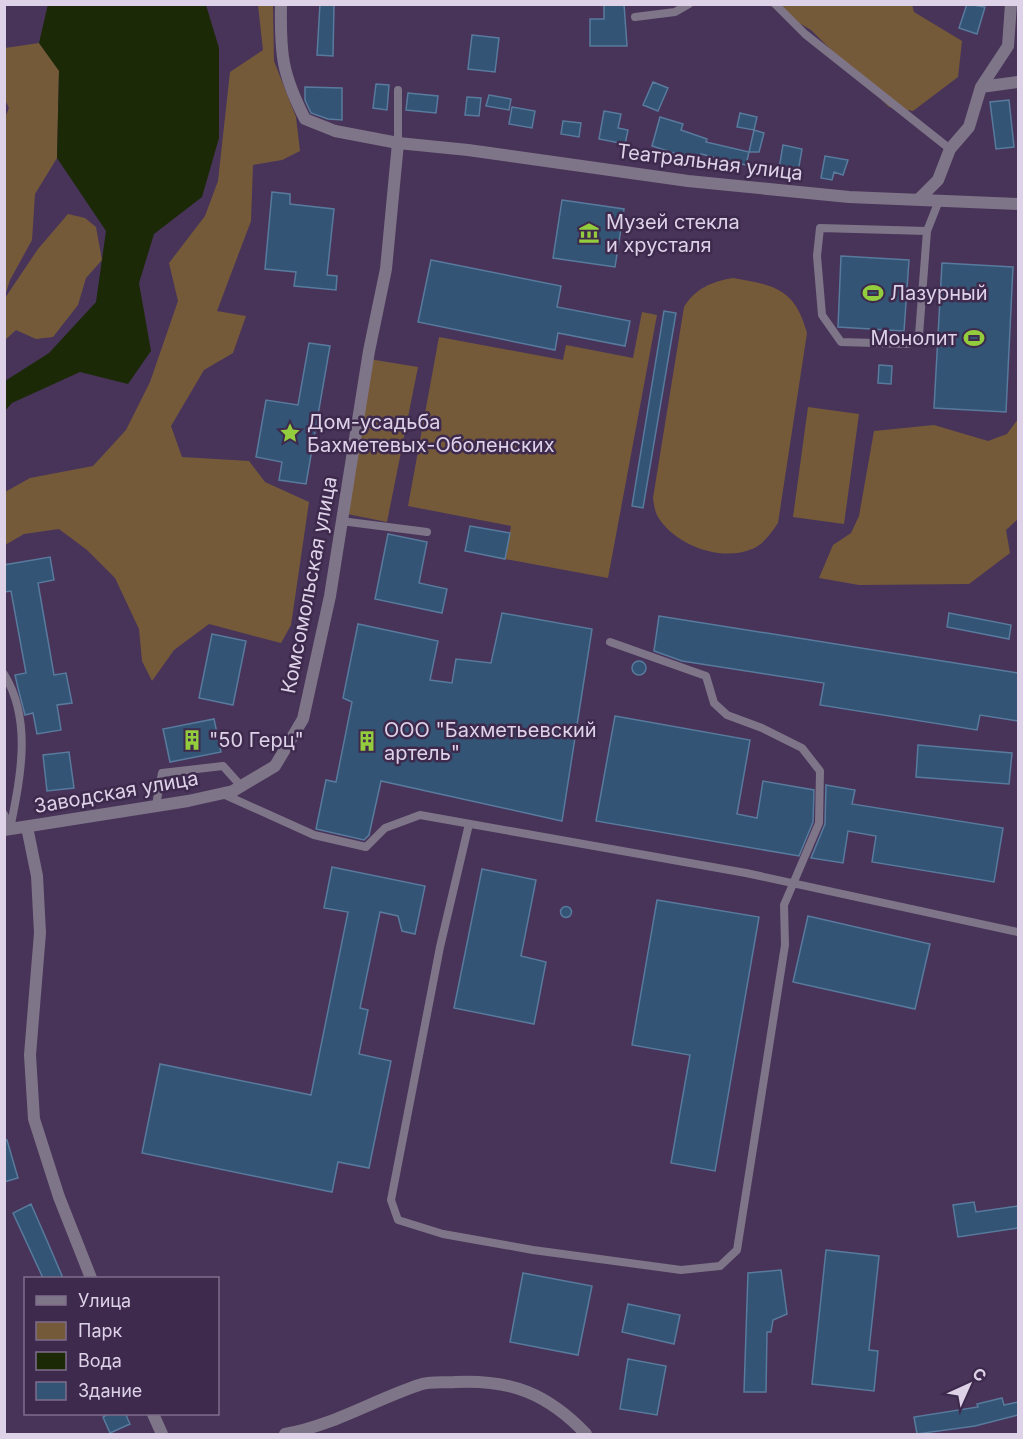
<svg xmlns="http://www.w3.org/2000/svg" width="1023" height="1439" font-family="Inter,sans-serif">
	<rect width="100%" height="100%" fill="#483459"/>
	<path fill="#755a3a" d="M258,5h15l1,56 22,56 4,34 -18,9 -29,5 -2,56 -34,90 29,5 -13,37 -29,17 -33,56 11,31 67,4 16,21 44,20 -18,123 -10,18 -72,-19 -35,26 -22,31 -10,-20 -3,-32 -24,-51 -28,-28 -28,-21 -35,5 -19,11v-53l25,-14 63,-12 33,-36 24,-48 28,-81 -9,-38 36,-47 13,-35 12,-109 33,-22z
		M769,5h143l2,7 48,29 -4,36 -45,34 -24,-4 -78,-77z
		M39,43l20,27 -2,88 -22,36 -3,46 -22,40 -5,16 -1,-176 5,-12 -4,-8v-52z
		M68,214l17,4 11,9 6,33 -16,18 -8,27 -25,32 -17,2 -20,-9 -11,10v-42l33,-49z
		M733,278c42,7 62,11 74,55l-29,190c-7,10 -14,21 -26,26 -30,13 -74,-3 -92,-29 -5,-6 -6,-15 -7,-22l31,-191c12,-19 27,-25 49,-29z
		M642,312l15,3 -49,263 -103,-19 6,-33 -103,-20 31,-169 124,23 3,-15 67,13z
		M369,359l49,8 -31,155 -45,-9z
		M808,407l51,7 -15,110 -51,-7z
		M1018,419v100l-12,11 4,23 -41,31 -110,1 -40,-7 14,-33 18,-12 8,-17 15,-85 60,-6 54,16 19,-7z"/>
	<path fill="#1b2907" d="M48,4l158,1 13,43v90l-17,59 -48,37 -15,49 12,68 -23,33 -48,-12 -68,31 -7,8v-30l44,-28 47,-51 10,-71 -49,-73 2,-87 -20,-28z"/>
	<path fill="#335474" stroke="#587a9d" stroke-width="1.5" d="M320,4h14l-1,52 -16,-1z
		M604,4h20l3,42h-37v-27h14z
		M967,4l18,3 -8,27 -18,-6z
		M472,35l27,3 -4,34 -27,-3z
		M653,82l15,6 -10,23 -15,-6z
		M376,84l13,1 -2,25 -14,-2z
		M305,87l37,1v32l-14,-1 -17,-6 -6,-13z
		M408,93l30,3 -2,17 -30,-3z
		M489,95l22,4 -2,11 -23,-4z
		M467,97l14,1 -2,18 -14,-1z
		M1009,100l5,47 -18,2 -6,-47z
		M512,107l23,4 -3,17 -23,-4z
		M604,111l17,3 -3,14 10,2 -3,14 -26,-5z
		M740,113l17,4 -3,13 -17,-3z
		M660,117l23,7 -2,6 26,9 -1,3 43,10 -3,13 -45,-11 -2,7 -47,-15z
		M563,121l18,2 -2,14 -18,-3z
		M754,130l10,3 -5,19h-10z
		M783,145l19,4 -4,23 -19,-3z
		M825,156l23,4 -5,15 -9,-3 -2,8 -11,-2z
		M272,192l18,2v10l44,5 -7,66 10,1 -1,14 -42,-4 2,-14 -31,-3z
		M562,200l62,9 -9,58 -62,-9z
		M841,256l68,4 -5,71 -66,-4z
		M431,260l130,26 -4,21 73,14 -5,25 -67,-13 -3,17 -137,-28z
		M942,263l71,4 -7,145 -72,-4z
		M664,311l12,2 -33,195 -11,-2z
		M309,343l21,3 -24,138 -27,-4 3,-18 -26,-5 10,-57 32,5z
		M879,365l13,1 -1,18 -13,-1z
		M470,526l40,7 -5,26 -40,-8z
		M388,534l39,8 -8,41 28,6 -5,24 -67,-14z
		M50,557l4,23 -16,3 16,92 12,-2 6,30 -15,2 4,25 -24,4 -4,-21 -8,2 -7,-27 -3,-13 11,-2 -15,-82 -7,1v-27z
		M502,613l90,16 -30,192 -181,-40 -12,54 -5,5 -48,-11 10,-49 10,2 16,-80 -9,-4 15,-74 80,17 -8,39 22,3 4,-24 35,4z
		M949,613l62,12 -2,14 -62,-12z
		M659,616l359,57v48l-38,-6 -3,15 -157,-25 4,-22 -142,-22 -28,-10z
		M212,634l34,7 -13,64 -34,-7z
		M632 668a7 7 0 1 1 14 0a7 7 0 1 1-14 0Z
		M615,716l135,24 -13,74 20,4 6,-37 51,9 -1,32 -14,34 -203,-35z
		M214,719l7,33 -51,10 -7,-33z
		M918,745l94,8 -3,31 -93,-7z
		M69,752l5,36 -27,3 -4,-36z
		M826,785l29,5 -3,14 151,24 -9,54 -122,-20 4,-26 -28,-5 -5,32 -32,-5 14,-34z
		M332,867l93,19 -10,48 -13,-3 -4,-15 -18,-4 -20,96 8,2 -9,44 32,7 -22,107 -31,-6 -6,30 -190,-39 18,-89 151,31 37,-183 -24,-4z
		M482,869l54,11 -15,76 25,6 -12,62 -80,-16z
		M657,900l102,17 -44,254 -44,-8 19,-108 -58,-10z
		M560.5 912a5.5 5.5 0 1 1 11 0a5.5 5.5 0 1 1-11 0Z
		M808,916l122,28 -15,65 -122,-27z
		M4,1140h3l11,38 -14,4z
		M974,1202l2,10 42,-6v22l-60,9 -5,-32z
		M31,1204l17,39 15,35h-20l-30,-65z
		M826,1250l53,6 -10,94 9,1 -4,40 -62,-7z
		M781,1270l6,44 -14,6 -2,12h-4l-1,60h-22l4,-119z
		M523,1273l69,13 -14,69 -68,-13z
		M628,1304l52,11 -6,29 -52,-12z
		M628,1359l38,7 -9,49 -37,-6z
		M1002,1398l2,7 14,-3v13l-43,11 -58,8 -3,-17 64,-10 -1,-3z
		M110,1413h15l5,11 -20,9 -7,-16z"/>
	<g fill="none" stroke-linecap="round" stroke-linejoin="round">
		<path stroke="#7f7588" stroke-width="8" d="M775,4l30,30 145,115
			M635,17l40,-5 14,-8
			M398,90v53
			M927,231l-107,-3 -3,28 5,59 19,27 68,2 10,-9 8,-104 11,-28
			M341,521l86,11
			M4,674c29,47 16,105 6,155
			M223,794l91,41 52,12 19,-19 35,-13 326,58 272,59
			M156,805l6,-32 61,-7 18,20
			M4,814l5,14
			M469,824l-29,123 -49,253 7,20 45,14 90,16 148,20 39,-4 17,-16 48,-305 -1,-40 35,-82 1,-52 -18,-23 -40,-20 -35,-13 -13,-12 -8,-27 -96,-34"/>
		<path stroke="#7f7588" stroke-width="12" d="M281,4c-1,50 1,70 24,115l30,12 63,12 70,7 220,31 161,16 169,7
			M981,87l37,-5
			M918,200l20,-20 12,-31 19,-22 12,-40 27,-41 3,-42
			M27,827l10,49 3,57 -10,122 4,64 25,78 32,81
			M4,830l184,-29 45,-10 42,-25 28,-47 27,-123 39,-245 17,-82 12,-126
			M153,1414l9,20
			M285,1434c47,-8 89,-34 134,-49 10,-4 25,-2 36,-3 56,-3 93,12 131,52"/>
	</g>
	<defs>
		<g id="museum-bare" transform="scale(1.62)"><path d="M0-6L6-3V-2H-6V-3ZM-5-1h2V3h-2ZM-1-1h2V3h-2ZM3-1h2V3H3ZM-6 4H6V6H-6Z" fill="#93cd3d" stroke="#3e2a4d" stroke-width="2.5" paint-order="stroke"/></g>
		<g id="stadium-bare" transform="scale(1.62)"><path d="M0-5a6.5 5 0 1 0 0 10a6.5 5 0 1 0 0-10ZM-3.5-1.8h7v3.6h-7Z" fill="#93cd3d" stroke="#3e2a4d" stroke-width="2.5" paint-order="stroke"/></g>
		<g id="sight-bare" transform="scale(1.62)"><path d="M0-6L1.8-2.2L6-1.7L2.9 1.2L3.7 5.4L0 3.3L-3.7 5.4L-2.9 1.2L-6-1.7L-1.8-2.2Z" fill="#93cd3d" stroke="#3e2a4d" stroke-width="2.5" paint-order="stroke"/></g>
		<g id="building-bare" transform="scale(1.62)"><path d="M-4-6H4V6H1V3H-1V6H-4ZM-2.5-4.3h1.7v1.8h-1.7ZM.8-4.3h1.7v1.8H.8ZM-2.5-1h1.7V.8h-1.7ZM.8-1h1.7V.8H.8Z" fill="#93cd3d" stroke="#3e2a4d" stroke-width="2.5" paint-order="stroke"/></g>
	</defs>
	<g fill-rule="evenodd">
		<use href="#museum-bare" x="589" y="233"/>
		<use href="#stadium-bare" x="873" y="293"/>
		<use href="#stadium-bare" x="974" y="338"/>
		<use href="#sight-bare" x="290" y="433"/>
		<use href="#building-bare" x="192" y="740"/>
		<use href="#building-bare" x="367" y="741"/>
	</g>
	<g text-anchor="middle" stroke-width="5" stroke-linejoin="round" paint-order="stroke">
		<g font-size="20" fill="#ded2e9" stroke="#3e2a4d">
			<text transform="translate(710 162) rotate(7)" y="7">Театральная улица</text>
			<text transform="translate(309 585) rotate(-79)" y="7">Комсомольская улица</text>
			<text transform="translate(116 792) rotate(-10)" y="7">Заводская улица</text>
		</g>
		<g font-size="20" fill="#ded2e9" stroke="#3e2a4d" text-anchor="start">
			<text x="606" y="229">Музей стекла<tspan x="606" dy="23">и хрусталя</tspan></text>
			<text x="890" y="300">Лазурный</text>
			<text x="957" y="345" text-anchor="end">Монолит</text>
			<text x="307" y="429">Дом-усадьба<tspan x="307" dy="23">Бахметевых-Оболенских</tspan></text>
			<text x="384" y="737">ООО "Бахметьевский<tspan x="384" dy="23">артель"</tspan></text>
			<text x="209" y="747">"50 Герц"</text>
		</g>
	</g>
	<rect width="1023" height="1439" fill="none" stroke="#ded2e9" stroke-width="12"/>
	<rect x="24" y="1277" width="195" height="138" fill="#3e2a4d" stroke="#7e6d8b" stroke-width="1.5"/>
	<rect x="36" y="1296" width="30" height="9" fill="#7f7588" stroke="#7e6d8b" stroke-width="1.5"/>
	<text x="78" y="1307" font-size="18" fill="#ded2e9">Улица</text>
	<rect x="36" y="1322" width="30" height="18" fill="#755a3a" stroke="#7e6d8b" stroke-width="1.5"/>
	<text x="78" y="1337" font-size="18" fill="#ded2e9">Парк</text>
	<rect x="36" y="1352" width="30" height="18" fill="#1b2907" stroke="#7e6d8b" stroke-width="1.5"/>
	<text x="78" y="1367" font-size="18" fill="#ded2e9">Вода</text>
	<rect x="36" y="1382" width="30" height="18" fill="#335474" stroke="#7e6d8b" stroke-width="1.5"/>
	<text x="78" y="1397" font-size="18" fill="#ded2e9">Здание</text>
	<g transform="translate(969 1385) rotate(45)" stroke="#3e2a4d" stroke-width="4.5" paint-order="stroke">
	<path d="M0-4.5L10 22L0 15L-10 22Z" fill="#ded2e9"/>
	<text y="-9" font-size="16" font-weight="bold" text-anchor="middle" fill="#ded2e9">С</text>
	</g>
</svg>
